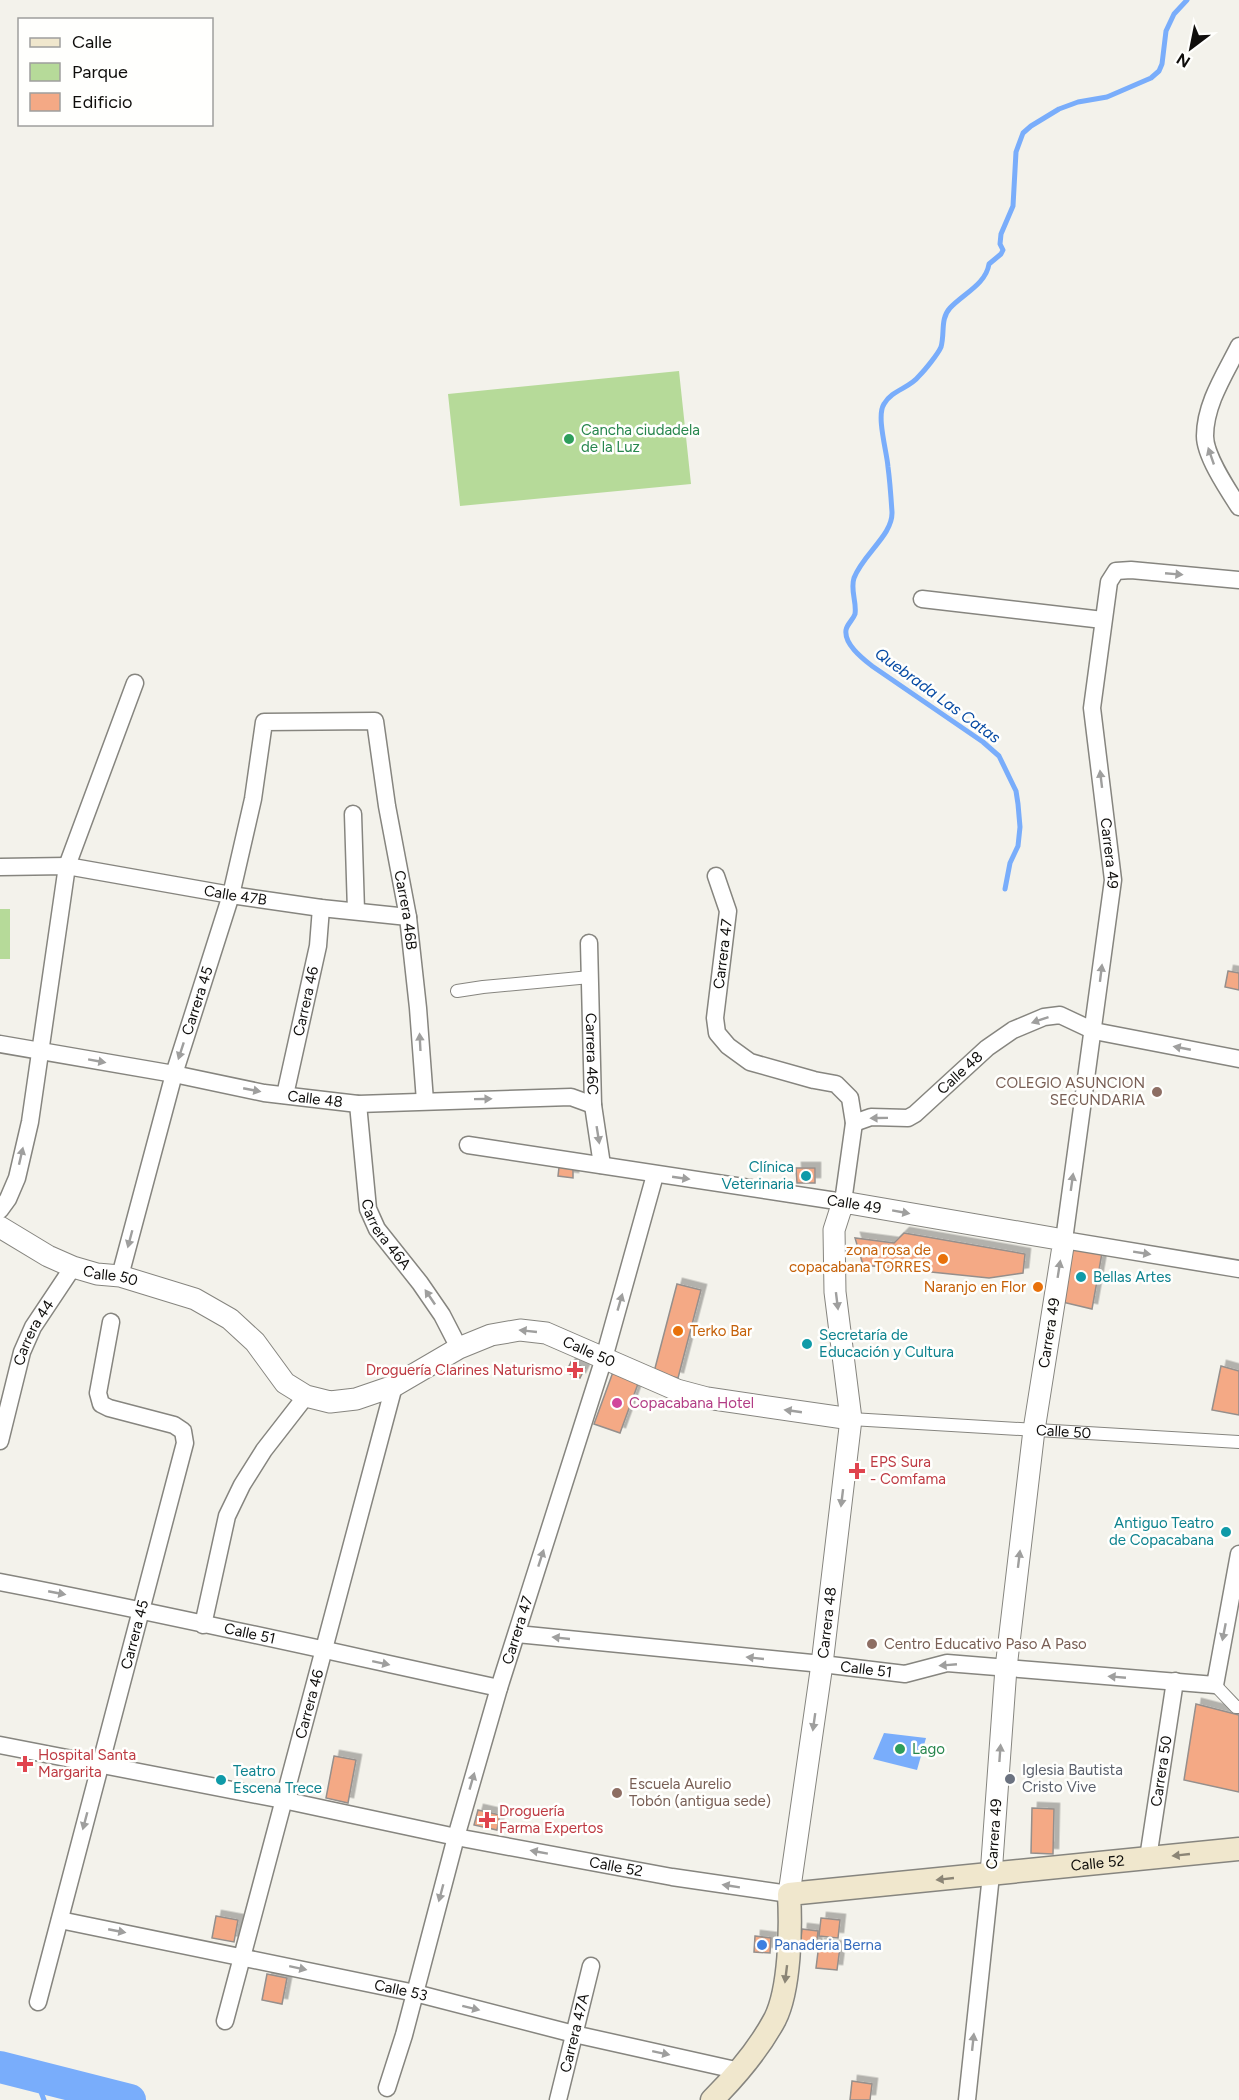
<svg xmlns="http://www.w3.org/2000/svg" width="1239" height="2100" font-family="Figtree,sans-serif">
	<defs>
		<filter id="shadow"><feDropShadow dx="5.5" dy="-5.5" stdDeviation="0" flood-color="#0004"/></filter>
	</defs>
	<rect width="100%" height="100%" fill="#f3f2eb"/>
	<path fill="#b6da99" d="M679,371l12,113 -231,22 -12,-112z
		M0,909h10v50h-10z"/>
	<path fill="#79adfb" d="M884,1733l42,5 -9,32 -44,-11z"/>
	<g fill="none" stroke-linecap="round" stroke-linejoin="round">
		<path stroke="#79adfb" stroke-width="5" d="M1005,889l5,-26 8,-17 2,-19 -2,-23 -2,-13 -17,-35 -16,-14 -111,-76c-10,-8 -28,-22 -26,-36 1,-6 7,-10 9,-16 2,-12 -5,-24 -1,-36 9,-24 39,-43 38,-66 -1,-15 -2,-30 -4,-45 -1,-15 -12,-51 -4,-63 8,-14 26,-16 35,-28 6,-6 19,-22 22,-29 4,-14 -1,-28 9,-39 13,-14 36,-24 39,-44l12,-10 2,-4 -3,-6 1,-10 12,-28 3,-54 7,-19 8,-7 28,-17 19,-7 29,-5 44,-19 8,-7 3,-7 4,-33 8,-17 13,-14
			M35,2076l9,24"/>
		<path stroke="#79adfb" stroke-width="32" d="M0,2067l130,33"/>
	</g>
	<path fill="#f4a985" stroke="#958f8c" stroke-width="1.5" filter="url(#shadow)" d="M1228,971l11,2v17l-14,-3z
		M559,1167l14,2v9l-15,-2z
		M796,1168h19v15h-18z
		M904,1233l121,21 -2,19 -34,5 -126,-13 -8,-27 39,5z
		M1072,1245l30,8 -10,56 -34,-8z
		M677,1284l24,6 -23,88 -24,-6z
		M571,1362l14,6 -5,10 -14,-6z
		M1221,1366l18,5v44l-27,-5z
		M613,1372l26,9 -19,52 -26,-9z
		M1196,1704l43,11v77l-55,-12z
		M334,1756l22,4 -8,43 -22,-5z
		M1032,1808l22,1 -1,45 -22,-1z
		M478,1810l22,5 -3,15 -23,-5z
		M216,1916l22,4 -4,22 -22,-4z
		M821,1918l19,2 -2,18 -19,-2z
		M802,1929l16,2 -2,17 -16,-2z
		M755,1936l16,2 -1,15 -16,-1z
		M819,1944l21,3 -3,23 -21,-2z
		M267,1974l20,4 -5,26 -20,-4z
		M852,2081l20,3 -2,16h-20z"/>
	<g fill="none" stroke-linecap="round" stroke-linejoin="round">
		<g stroke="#86857f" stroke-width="14">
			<g id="pedestrian">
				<path d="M457,991l26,-4 107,-10"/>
				<path id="s1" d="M851,1419l388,23"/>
				<path d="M1215,1685l21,22h3"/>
			</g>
		</g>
		<g stroke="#86857f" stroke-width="19">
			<g id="minor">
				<path d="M1239,346c-14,28 -34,58 -34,90 0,20 23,54 34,71"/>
				<path id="s2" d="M1239,580l-108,-10 -15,1 -7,11 -17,126 21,172 -49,360 175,29"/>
				<path d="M922,599l181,21"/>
				<path d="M353,814l3,97"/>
				<path id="s3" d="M0,867l67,-1 164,29 90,13 87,9"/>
				<path id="s4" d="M589,943l4,162 9,60"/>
				<path id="s5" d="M0,1044l174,30 90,19 94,11 213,-7 22,8"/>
				<path id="s6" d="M285,1095l33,-149 3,-38"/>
				<path id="s7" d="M358,1104l10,105 9,20 43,54 22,32 17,33"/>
				<path id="s8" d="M854,1123l17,-6 37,1 7,-4 72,-66 26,-18 31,-13 16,-2 34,16 145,28"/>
				<path id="s9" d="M468,1145l375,57 11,-79 -4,-25 -14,-14 -22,-4 -64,-18 -22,-16 -11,-13 -2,-15 13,-107 -12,-35"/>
				<path d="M0,1210l8,-11 9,-21 13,-56 37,-256 68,-183"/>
				<path id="s10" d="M120,1276l54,-202 57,-179 22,-96 11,-77 111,-1 12,85 21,111 10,91 7,93"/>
				<path id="s11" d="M0,1441l22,-89 11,-25 40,-60"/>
				<path id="s12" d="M0,1582c167,32 333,70 499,106"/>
				<path d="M203,1625l24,-109 15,-31 22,-35 42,-54"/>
				<path id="s13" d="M517,1634l305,30 83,10 42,-11 268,22 24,-131"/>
				<path id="s14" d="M0,1745l283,55 173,37 216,40 117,17"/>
				<path id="s15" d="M1148,1858l27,-177"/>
				<path id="s16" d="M60,1920l355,73 159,41 166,37"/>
				<path id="s17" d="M38,2002l147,-559 -2,-12 -9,-6 -65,-17 -8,-4 -3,-11 13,-71"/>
				<path id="s18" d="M225,2021l169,-635"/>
				<path id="s19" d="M387,2088l17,-53 52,-198 43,-149 105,-330 51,-183"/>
				<path id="s20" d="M558,2100l33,-134"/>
				<path d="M967,2100l24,-225"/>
			</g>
		</g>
		<g stroke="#86857f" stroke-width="23">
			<g id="tertiary">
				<path id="s21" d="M0,1227l48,29 25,11 24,7 23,2 75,23 35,20 25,23 30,41 21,13 24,6 26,-3 38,-13 65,-38 32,-13 29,-5 26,3 131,57 30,8 144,21"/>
				<path id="s22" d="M789,1894l33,-230 29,-245 -16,-127 -1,-62 9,-28 221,38 -30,190 -28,238 -15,207"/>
			</g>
		</g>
		<g stroke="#86857f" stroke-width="25">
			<g id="secondary">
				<path id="s23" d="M712,2100c24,-24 47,-51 63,-81 15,-30 16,-91 14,-125l450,-45"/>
			</g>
		</g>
		<use href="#pedestrian" stroke="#fff" stroke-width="12"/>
		<use href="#minor" stroke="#fff" stroke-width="16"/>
		<use href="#tertiary" stroke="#fff" stroke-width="21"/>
		<use href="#secondary" stroke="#f0e7cd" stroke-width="22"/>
	</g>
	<defs><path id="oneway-solid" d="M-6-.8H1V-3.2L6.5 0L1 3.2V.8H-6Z" transform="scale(1.5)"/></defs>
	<g fill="#9f9f9e">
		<use href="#oneway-solid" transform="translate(1211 456) rotate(-109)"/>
		<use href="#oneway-solid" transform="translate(1174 574) rotate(5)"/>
		<use href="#oneway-solid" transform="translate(1101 779) rotate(-97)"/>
		<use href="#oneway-solid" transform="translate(1101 973) rotate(-83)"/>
		<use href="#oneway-solid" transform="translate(1040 1020) rotate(161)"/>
		<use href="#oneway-solid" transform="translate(420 1042) rotate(-93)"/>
		<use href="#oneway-solid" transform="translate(1182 1048) rotate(-169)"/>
		<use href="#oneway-solid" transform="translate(181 1051) rotate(108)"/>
		<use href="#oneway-solid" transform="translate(97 1061) rotate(10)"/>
		<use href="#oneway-solid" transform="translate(252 1090) rotate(11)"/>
		<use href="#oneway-solid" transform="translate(483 1099) rotate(-1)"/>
		<use href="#oneway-solid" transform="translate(879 1118) rotate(179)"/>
		<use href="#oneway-solid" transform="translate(598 1135) rotate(81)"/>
		<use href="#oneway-solid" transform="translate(21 1156) rotate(-77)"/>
		<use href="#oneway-solid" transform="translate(681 1178) rotate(8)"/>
		<use href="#oneway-solid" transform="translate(1072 1182) rotate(-82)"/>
		<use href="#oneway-solid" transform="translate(901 1212) rotate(10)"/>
		<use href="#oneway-solid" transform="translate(130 1239) rotate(105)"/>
		<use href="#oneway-solid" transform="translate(1142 1253) rotate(9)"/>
		<use href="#oneway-solid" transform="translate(1059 1269) rotate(-81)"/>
		<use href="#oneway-solid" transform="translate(430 1297) rotate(-124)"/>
		<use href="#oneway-solid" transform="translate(837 1301) rotate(83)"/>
		<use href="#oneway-solid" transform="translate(620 1302) rotate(-74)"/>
		<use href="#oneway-solid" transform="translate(528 1331) rotate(-174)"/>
		<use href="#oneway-solid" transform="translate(793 1411) rotate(-172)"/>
		<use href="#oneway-solid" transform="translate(842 1498) rotate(97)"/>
		<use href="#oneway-solid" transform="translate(541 1558) rotate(-72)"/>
		<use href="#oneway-solid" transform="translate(1019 1559) rotate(-83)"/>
		<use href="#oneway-solid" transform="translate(57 1593) rotate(11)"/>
		<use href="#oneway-solid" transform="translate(1224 1632) rotate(101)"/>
		<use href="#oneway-solid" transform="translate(561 1638) rotate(-174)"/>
		<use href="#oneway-solid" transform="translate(755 1658) rotate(-174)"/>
		<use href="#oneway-solid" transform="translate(381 1663) rotate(12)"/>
		<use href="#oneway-solid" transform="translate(948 1665) rotate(175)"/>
		<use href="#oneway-solid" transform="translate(1117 1677) rotate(-175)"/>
		<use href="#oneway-solid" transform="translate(814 1722) rotate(98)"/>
		<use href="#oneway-solid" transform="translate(1000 1753) rotate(-86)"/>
		<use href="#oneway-solid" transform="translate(472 1781) rotate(-74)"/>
		<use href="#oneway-solid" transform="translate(85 1821) rotate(105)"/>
		<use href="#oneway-solid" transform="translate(539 1852) rotate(-170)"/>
		<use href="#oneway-solid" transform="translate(731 1886) rotate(-171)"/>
		<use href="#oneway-solid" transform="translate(441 1893) rotate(105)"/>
		<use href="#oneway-solid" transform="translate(117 1931) rotate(11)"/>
		<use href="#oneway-solid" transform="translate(298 1968) rotate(12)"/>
		<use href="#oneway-solid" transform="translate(471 2008) rotate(14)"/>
		<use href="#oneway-solid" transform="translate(973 2042) rotate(-84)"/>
		<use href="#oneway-solid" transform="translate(661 2053) rotate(12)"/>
	</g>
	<g fill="#8b8576">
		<use href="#oneway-solid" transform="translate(1181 1855) rotate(174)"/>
		<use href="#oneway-solid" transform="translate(945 1879) rotate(174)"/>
		<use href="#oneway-solid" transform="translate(786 1974) rotate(97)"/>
	</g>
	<g fill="#2e9e5b" stroke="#fffffd" stroke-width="2">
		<circle cx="569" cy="439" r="6"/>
		<circle cx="900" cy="1749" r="6"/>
	</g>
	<g fill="#8d6e63" stroke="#fffffd" stroke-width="2">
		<circle cx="1157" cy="1092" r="6"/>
		<circle cx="872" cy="1644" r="6"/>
		<circle cx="617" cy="1793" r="6"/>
	</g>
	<g fill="#0f9aa8" stroke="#fffffd" stroke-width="2">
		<circle cx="806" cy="1176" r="6"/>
		<circle cx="1081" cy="1277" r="6"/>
		<circle cx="807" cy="1344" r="6"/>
		<circle cx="1226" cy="1532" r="6"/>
		<circle cx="221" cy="1780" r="6"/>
	</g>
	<g fill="#e8710a" stroke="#fffffd" stroke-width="2">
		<circle cx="943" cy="1259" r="6"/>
		<circle cx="1038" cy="1287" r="6"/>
		<circle cx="678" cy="1331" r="6"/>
	</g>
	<g fill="#e0444e" stroke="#fffffd" stroke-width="2">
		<path d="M572 1361h6v6h6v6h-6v6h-6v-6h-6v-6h6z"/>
		<path d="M854 1462h6v6h6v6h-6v6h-6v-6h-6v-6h6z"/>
		<path d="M22 1755h6v6h6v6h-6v6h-6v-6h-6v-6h6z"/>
		<path d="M484 1811h6v6h6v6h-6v6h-6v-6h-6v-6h6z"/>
	</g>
	<circle fill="#d1479c" stroke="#fffffd" stroke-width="2" cx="617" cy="1403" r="6"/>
	<circle fill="#6b7280" stroke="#fffffd" stroke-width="2" cx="1010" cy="1779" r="6"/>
	<circle fill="#3f7fe0" stroke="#fffffd" stroke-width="2" cx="762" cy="1945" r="6"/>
	<g text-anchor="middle" stroke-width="5" stroke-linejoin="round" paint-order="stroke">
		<g font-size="15" fill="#27864d" stroke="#fffffd" text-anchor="start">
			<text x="581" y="435">Cancha ciudadela<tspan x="581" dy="17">de la Luz</tspan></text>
			<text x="912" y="1754">Lago</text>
		</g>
		<g font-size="15" fill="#0f0e0c" stroke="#fffffd">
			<text dy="5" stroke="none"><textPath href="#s2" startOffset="410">Carrera 49</textPath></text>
			<text dy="5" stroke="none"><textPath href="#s3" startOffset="238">Calle 47B</textPath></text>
			<text dy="5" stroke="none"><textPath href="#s10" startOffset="876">Carrera 46B</textPath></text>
			<text dy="5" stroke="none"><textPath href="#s9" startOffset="717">Carrera 47</textPath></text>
			<text dy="5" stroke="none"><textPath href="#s10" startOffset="286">Carrera 45</textPath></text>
			<text dy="5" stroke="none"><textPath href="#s6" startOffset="96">Carrera 46</textPath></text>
			<text dy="5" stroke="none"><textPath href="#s4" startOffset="111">Carrera 46C</textPath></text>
			<text dy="5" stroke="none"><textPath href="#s8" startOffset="124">Calle 48</textPath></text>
			<text dy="5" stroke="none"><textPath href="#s5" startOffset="320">Calle 48</textPath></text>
			<text transform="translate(854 1204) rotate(9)" y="5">Calle 49</text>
			<text dy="5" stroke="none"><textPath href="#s7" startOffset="136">Carrera 46A</textPath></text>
			<text dy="5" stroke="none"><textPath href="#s21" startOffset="122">Calle 50</textPath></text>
			<text transform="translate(1049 1333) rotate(-81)" y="5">Carrera 49</text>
			<text dy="5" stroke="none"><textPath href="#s11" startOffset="114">Carrera 44</textPath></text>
			<text dy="5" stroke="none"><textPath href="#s21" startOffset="663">Calle 50</textPath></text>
			<text dy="5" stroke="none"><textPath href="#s1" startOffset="213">Calle 50</textPath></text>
			<text dy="5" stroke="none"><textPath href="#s22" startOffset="274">Carrera 48</textPath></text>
			<text dy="5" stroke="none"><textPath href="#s19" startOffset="476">Carrera 47</textPath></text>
			<text dy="5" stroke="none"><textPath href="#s17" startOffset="380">Carrera 45</textPath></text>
			<text dy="5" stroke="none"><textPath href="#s12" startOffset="255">Calle 51</textPath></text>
			<text dy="5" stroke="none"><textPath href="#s13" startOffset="351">Calle 51</textPath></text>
			<text dy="5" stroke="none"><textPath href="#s18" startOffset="328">Carrera 46</textPath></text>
			<text dy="5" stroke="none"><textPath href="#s15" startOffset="88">Carrera 50</textPath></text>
			<text transform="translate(994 1834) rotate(-86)" y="5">Carrera 49</text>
			<text dy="5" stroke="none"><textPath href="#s23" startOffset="540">Calle 52</textPath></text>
			<text dy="5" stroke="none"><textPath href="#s14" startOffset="628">Calle 52</textPath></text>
			<text dy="5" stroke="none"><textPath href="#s16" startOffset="348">Calle 53</textPath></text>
			<text dy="5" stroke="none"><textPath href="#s20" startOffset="69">Carrera 47A</textPath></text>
		</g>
		<g font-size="15" fill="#785e54" stroke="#fffffd" text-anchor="start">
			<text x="1145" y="1088" text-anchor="end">COLEGIO ASUNCION<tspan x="1145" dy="17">SECUNDARIA</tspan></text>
			<text x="884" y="1649">Centro Educativo Paso A Paso</text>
			<text x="629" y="1789">Escuela Aurelio<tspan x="629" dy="17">Tobón (antigua sede)</tspan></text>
		</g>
		<g font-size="15" fill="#0d838f" stroke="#fffffd" text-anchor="start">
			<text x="794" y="1172" text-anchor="end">Clínica<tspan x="794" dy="17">Veterinaria</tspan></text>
			<text x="1093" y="1282">Bellas Artes</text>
			<text x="819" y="1340">Secretaría de<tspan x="819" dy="17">Educación y Cultura</tspan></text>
			<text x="1214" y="1528" text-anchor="end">Antiguo Teatro<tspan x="1214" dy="17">de Copacabana</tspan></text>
			<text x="233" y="1776">Teatro<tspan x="233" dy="17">Escena Trece</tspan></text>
		</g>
		<g font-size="15" fill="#c56008" stroke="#fffffd" text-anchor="end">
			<text x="931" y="1255">zona rosa de<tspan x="931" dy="17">copacabana TORRES</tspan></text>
			<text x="1026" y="1292">Naranjo en Flor</text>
			<text x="690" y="1336" text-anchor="start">Terko Bar</text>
		</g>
		<g font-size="15" fill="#be3a42" stroke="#fffffd" text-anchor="start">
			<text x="563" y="1375" text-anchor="end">Droguería Clarines Naturismo</text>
			<text x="870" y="1467">EPS Sura<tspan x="870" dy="17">- Comfama</tspan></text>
			<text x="38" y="1760">Hospital Santa<tspan x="38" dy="17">Margarita</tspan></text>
			<text x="499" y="1816">Droguería<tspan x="499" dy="17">Farma Expertos</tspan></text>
		</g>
		<g font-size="15" fill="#b23c85" stroke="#fffffd" text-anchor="start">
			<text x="629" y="1408">Copacabana Hotel</text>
		</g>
		<g font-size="15" fill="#5b616d" stroke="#fffffd" text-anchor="start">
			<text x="1022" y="1775">Iglesia Bautista<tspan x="1022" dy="17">Cristo Vive</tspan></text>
		</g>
		<g font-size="15" fill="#366cbe" stroke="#fffffd" text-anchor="start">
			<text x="774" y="1950">Panaderia Berna</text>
		</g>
		<g font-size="16" font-style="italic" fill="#074ba4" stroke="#fffffd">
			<text transform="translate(938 695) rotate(36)" y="6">Quebrada Las Catas</text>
		</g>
	</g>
	<rect x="18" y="18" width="195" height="108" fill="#fffffd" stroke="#9f9f9d" stroke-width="1.5"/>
	<rect x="30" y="38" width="30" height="9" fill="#f0e7cd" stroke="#9f9f9d" stroke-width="1.5"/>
	<text x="72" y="48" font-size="18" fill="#0f0e0c">Calle</text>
	<rect x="30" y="63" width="30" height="18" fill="#b6da99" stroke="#9f9f9d" stroke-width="1.5"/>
	<text x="72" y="78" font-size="18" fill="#0f0e0c">Parque</text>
	<rect x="30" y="93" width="30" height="18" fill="#f4a985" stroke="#9f9f9d" stroke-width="1.5"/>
	<text x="72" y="108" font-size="18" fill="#0f0e0c">Edificio</text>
	<g transform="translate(1191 48) rotate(212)" stroke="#fffffd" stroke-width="4.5" paint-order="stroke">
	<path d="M0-4.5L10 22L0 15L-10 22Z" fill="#0f0e0c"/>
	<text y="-9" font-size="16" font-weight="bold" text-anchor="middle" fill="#0f0e0c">N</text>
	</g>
</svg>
